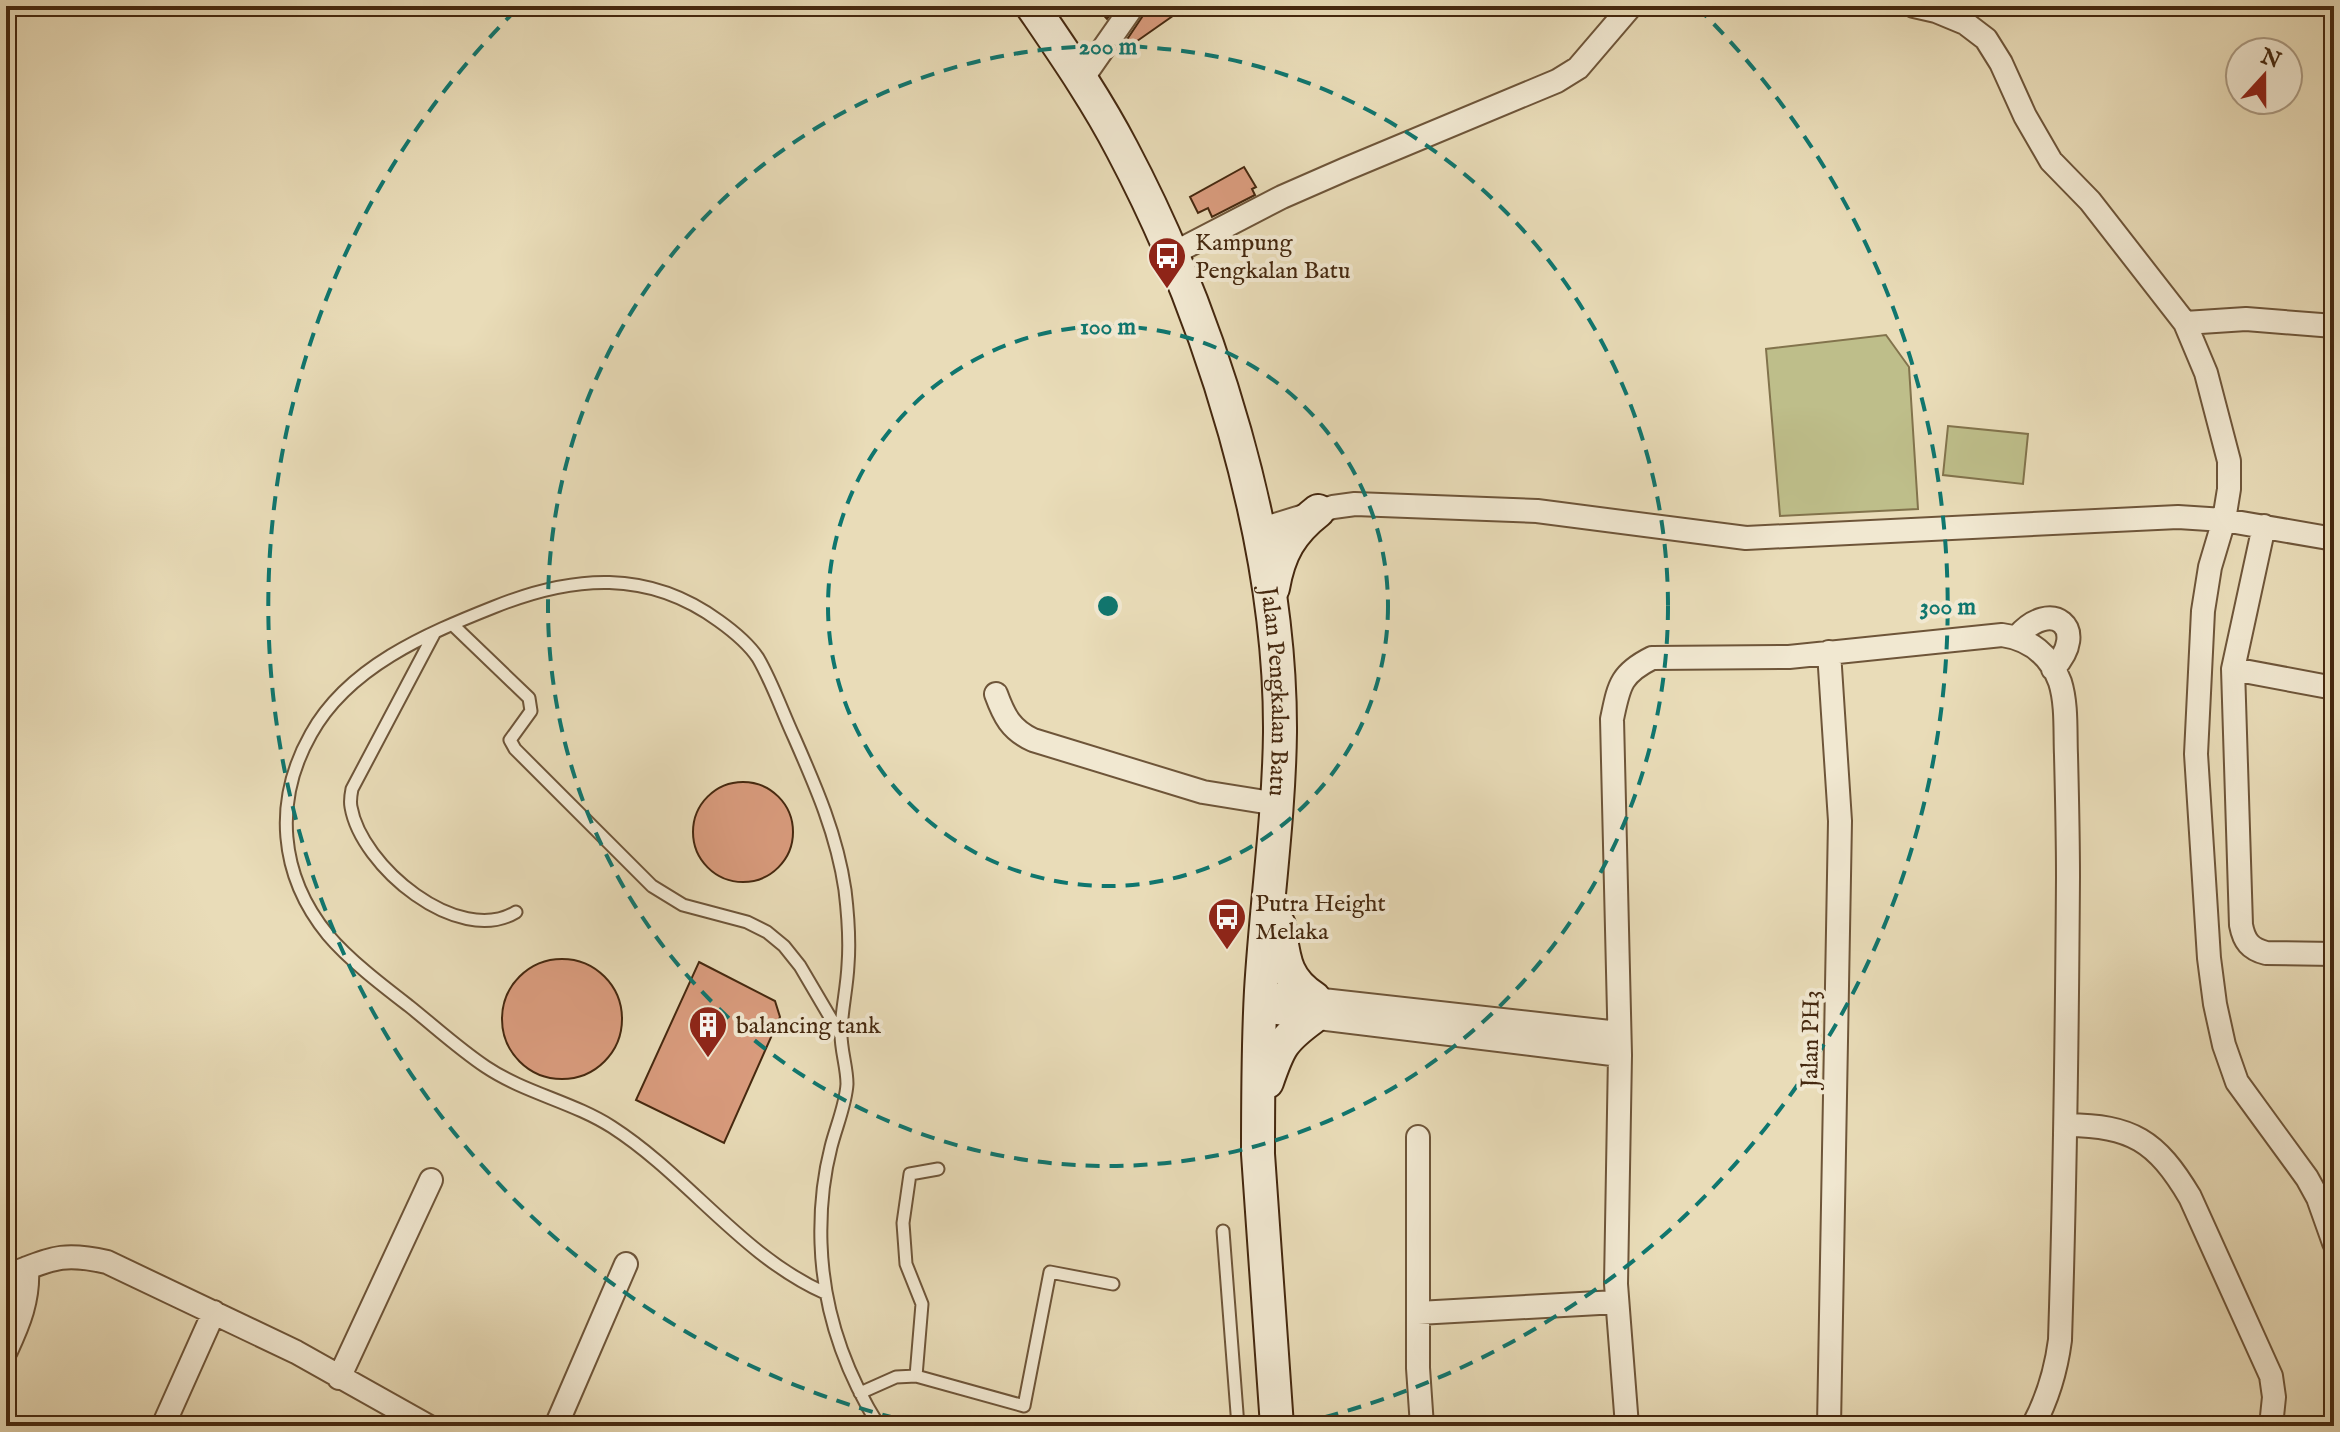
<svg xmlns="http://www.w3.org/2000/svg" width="2340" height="1432" font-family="'IM FELL English',serif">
	<rect width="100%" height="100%" fill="#e9dcb8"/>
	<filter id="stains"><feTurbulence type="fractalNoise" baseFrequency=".0025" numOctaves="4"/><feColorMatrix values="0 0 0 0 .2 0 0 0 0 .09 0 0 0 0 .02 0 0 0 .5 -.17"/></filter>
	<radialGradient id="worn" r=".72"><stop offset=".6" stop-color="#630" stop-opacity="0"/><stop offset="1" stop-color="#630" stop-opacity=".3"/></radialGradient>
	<path fill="#bebe8a" stroke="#82734c" stroke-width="2" d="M1886,335l23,32 9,142 -138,7 -14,-167z
		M1948,426l80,8 -5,50 -80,-9z"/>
	<path fill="#da9c7e" stroke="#45280f" stroke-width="2" d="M1095,6h21l-9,13z
		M1147,6h40l-57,40 -4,-5 18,-27z
		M1244,167l12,20 -4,2 3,6 -43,22 -4,-9 -10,5 -8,-16z
		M693 832a50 50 0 1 1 100 0a50 50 0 1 1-100 0Z
		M502 1019a60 60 0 1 1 120 0a60 60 0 1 1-120 0Z
		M699,962l76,39 5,16 -56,126 -88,-43z"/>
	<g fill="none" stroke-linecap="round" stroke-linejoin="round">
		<g stroke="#6e5539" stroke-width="15">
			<path id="lane" d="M453,625l76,73 2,13 -21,29 5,9 137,137 31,19 64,17 20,10 17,14 16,20 40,68
				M434,634l-82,155c-1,5 -2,13 -1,18 10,59 107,140 165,105
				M1223,1231l15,195
				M825,1293c-83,-37 -137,-117 -213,-166 -39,-25 -87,-34 -126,-60 -27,-18 -52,-41 -77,-61 -26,-20 -60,-46 -81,-71 -49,-60 -55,-134 -17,-201 37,-67 115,-100 183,-127 79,-32 154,-38 225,14 14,10 29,22 39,37 14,24 24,53 36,79 22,50 43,98 51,153 3,25 5,50 3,75 -1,22 -6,43 -7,65 -1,18 6,36 6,54 -1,20 -11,43 -16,63 -8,31 -11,63 -10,96 2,66 23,127 58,183
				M916,1376l6,-72 -16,-40 -3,-41 7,-49 28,-5
				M860,1393l36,-16 20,-1 108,30 26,-134 63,12"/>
		</g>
		<g stroke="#6e5539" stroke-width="26">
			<path id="street" d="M1914,6l22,5 29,12 21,16 15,24 24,53 26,45 39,40 95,122 21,50 23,88v28l-5,31 -14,47 -7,44 -7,143 13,204 6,46 9,41 13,37 70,96 11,20 16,45
				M1082,79l51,-73
				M1172,254l110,-57 64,-28 211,-88 21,-13 53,-62
				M2185,323l61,-4 88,7
				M2264,526l-31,143 8,256c3,16 9,24 25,28l68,1
				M1259,530l74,-23 22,-3 182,7 209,27 432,-21 46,3 110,19
				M2017,637c34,-40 74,-9 36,32
				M1829,652l11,169 -11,605
				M2233,669l101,19
				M996,694c8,22 15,36 37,46l170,52 74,12
				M1261,993l358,40
				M1261,1011l359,44
				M2067,1125c65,1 89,15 123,72l81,179 3,21 -3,29
				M1418,1137v231l4,58
				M6,1276c44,-16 53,-25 101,-14l189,90 132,74
				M1418,1313l199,-11
				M6,1351c13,-28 23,-52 21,-83
				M339,1378l92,-198
				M163,1426l51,-114
				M556,1426l70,-162
				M1627,1426l-11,-142 4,-229 -8,-336c7,-33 8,-45 40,-61l137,-1 213,-22c28,4 48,20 58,47 7,22 5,50 6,73 1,40 2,81 2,122 -1,154 -3,308 -8,463 -4,31 -12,58 -27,86"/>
		</g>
		<g stroke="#45280f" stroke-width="36">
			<g id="secondary">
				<path id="s1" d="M1032,6c32,47 64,93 90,143 89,168 159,392 158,583 -1,87 -14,173 -19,259 -3,54 -3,109 -3,163l19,272"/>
				<path d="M1273,588c6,-35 18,-56 45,-77"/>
				<path d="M1279,925c5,32 5,54 35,73"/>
				<path d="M1267,1082c12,-35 15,-42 45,-64"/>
			</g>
		</g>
		<use href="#lane" stroke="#f1e8d1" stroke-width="11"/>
		<use href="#street" stroke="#f1e8d1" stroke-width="22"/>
		<use href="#secondary" stroke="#f1e8d1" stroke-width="32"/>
	</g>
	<g fill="none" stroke="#0f766e" stroke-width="4" stroke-dasharray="14 10">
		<circle cx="1108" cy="606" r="280"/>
		<circle cx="1108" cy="606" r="560"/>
		<path d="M919 1424A840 840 0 0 1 519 7M1697 7A840 840 0 0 1 1297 1424"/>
	</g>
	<defs>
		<g id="bus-pin" transform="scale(2)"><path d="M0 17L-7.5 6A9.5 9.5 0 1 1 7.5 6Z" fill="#8f2418" stroke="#f1e8d1"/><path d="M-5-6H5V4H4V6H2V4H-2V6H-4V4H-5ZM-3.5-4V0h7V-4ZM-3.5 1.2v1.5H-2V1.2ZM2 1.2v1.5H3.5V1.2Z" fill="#fff"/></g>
		<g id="building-pin" transform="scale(2)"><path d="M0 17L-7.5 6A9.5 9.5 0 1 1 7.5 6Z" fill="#8f2418" stroke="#f1e8d1"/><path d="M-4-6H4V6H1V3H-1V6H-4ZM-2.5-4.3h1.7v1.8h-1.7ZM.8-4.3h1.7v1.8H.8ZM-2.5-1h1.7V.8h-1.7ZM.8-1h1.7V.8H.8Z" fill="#fff"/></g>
	</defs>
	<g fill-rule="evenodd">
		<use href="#bus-pin" x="1167" y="256"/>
		<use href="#bus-pin" x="1227" y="917"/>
		<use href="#building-pin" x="708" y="1025"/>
	</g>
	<g text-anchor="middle" stroke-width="8" stroke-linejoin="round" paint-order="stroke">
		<g font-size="24" fill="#45280f" stroke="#f1e8d1" text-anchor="start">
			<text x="1195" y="250">Kampung<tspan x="1195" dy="28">Pengkalan Batu</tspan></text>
			<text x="1255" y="911">Putra Height<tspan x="1255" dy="28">Melaka</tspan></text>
			<text x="736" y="1033">balancing tank</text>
		</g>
		<g font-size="24" fill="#45280f" stroke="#f1e8d1">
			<text dy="8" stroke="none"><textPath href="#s1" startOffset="738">Jalan Pengkalan Batu</textPath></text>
			<text transform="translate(1810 1039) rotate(-89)" y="8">Jalan PH3</text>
		</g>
	</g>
	<circle cx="1108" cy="606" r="12" fill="#0f766e" stroke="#f1e8d1" stroke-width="4"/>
	<g font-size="24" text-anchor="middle" font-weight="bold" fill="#0f766e" stroke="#f1e8d1" stroke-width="8" stroke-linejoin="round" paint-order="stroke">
		<text x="1108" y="54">200 m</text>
		<text x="1108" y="334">100 m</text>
		<text x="1948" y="614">300 m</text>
	</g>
	<rect width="2340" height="1432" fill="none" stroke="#e9dcb8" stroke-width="32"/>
	<rect x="8" y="8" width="2324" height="1416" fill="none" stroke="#45280f" stroke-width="4"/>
	<rect x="16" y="16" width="2308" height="1400" fill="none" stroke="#45280f" stroke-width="2"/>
	<g transform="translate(2264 76) rotate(21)"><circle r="38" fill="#f1e8d1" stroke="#ac9b83" stroke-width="2"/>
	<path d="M0-6L14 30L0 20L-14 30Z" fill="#8f2418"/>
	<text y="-12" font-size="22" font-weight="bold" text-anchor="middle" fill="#45280f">N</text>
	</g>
	<rect width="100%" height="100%" filter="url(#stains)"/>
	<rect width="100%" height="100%" fill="url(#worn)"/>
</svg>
